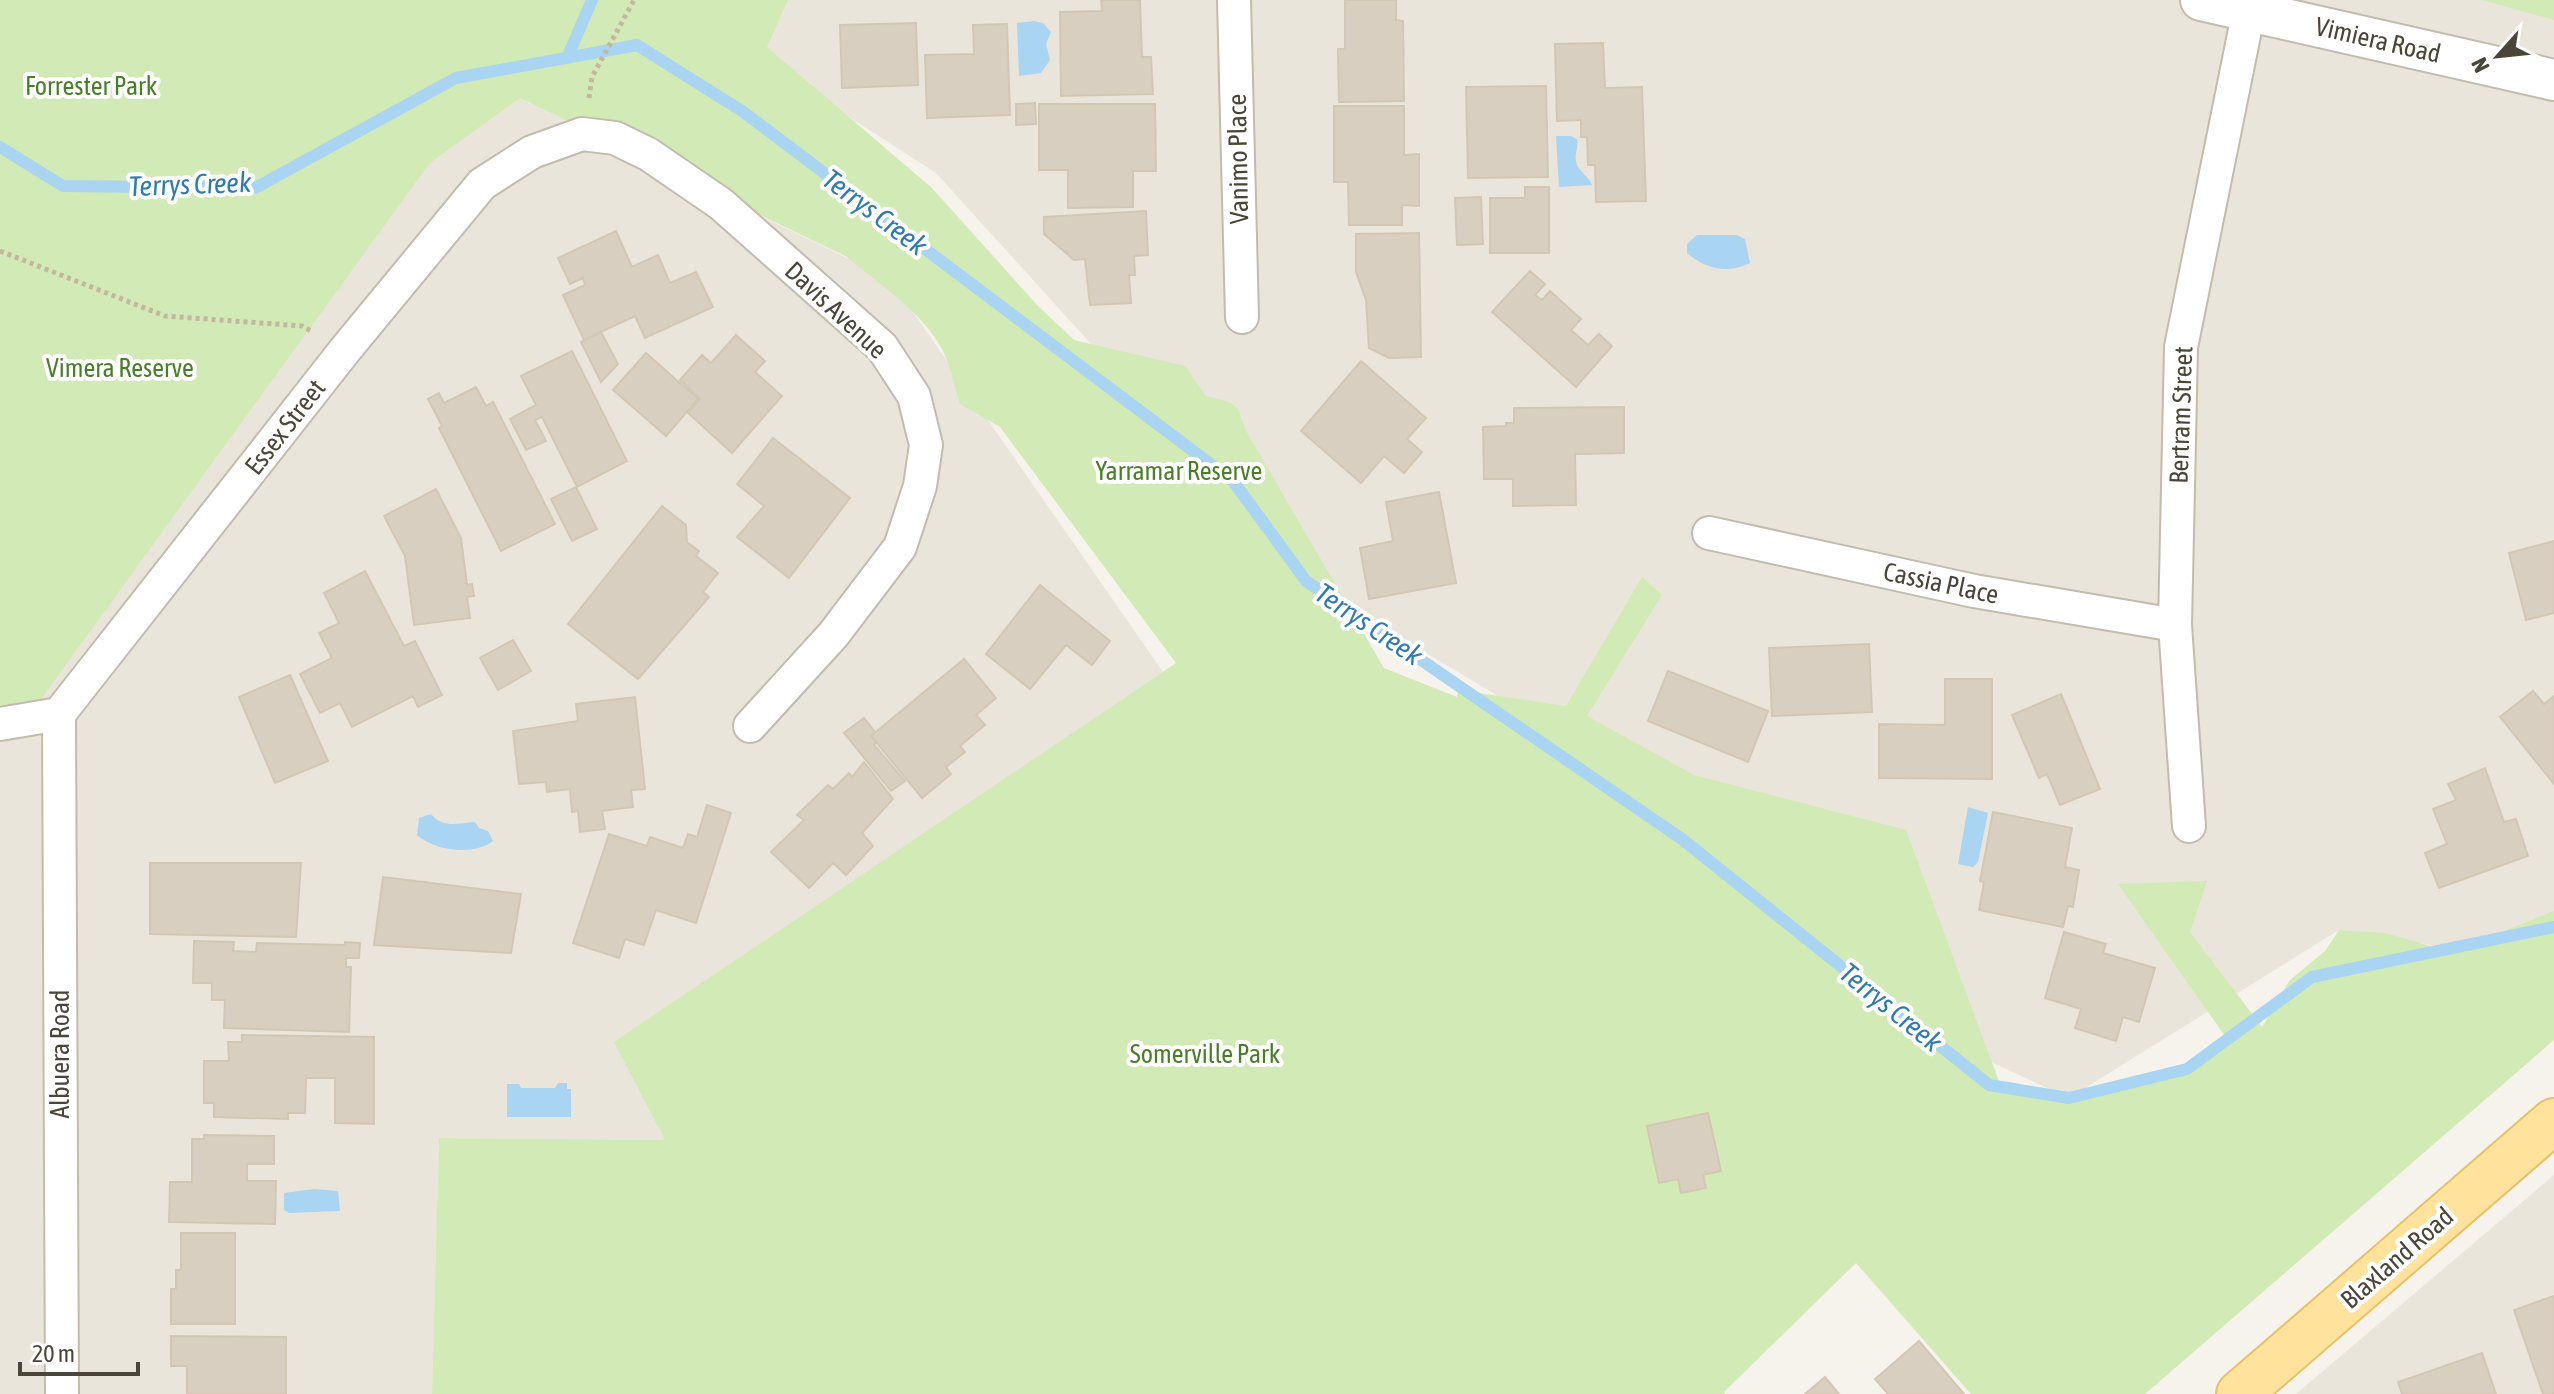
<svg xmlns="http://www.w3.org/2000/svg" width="2554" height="1394" font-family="'Asap Condensed',sans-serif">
	<rect width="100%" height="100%" fill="#f6f3ec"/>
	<path fill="#eae5da" d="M668,0h1886v965l-215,-35 -270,168 -145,-67 -346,-287 -272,-163 -370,-408z
		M520,98l370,181 273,393 -548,370 51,98 -227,-2 -7,256h-432v-740l429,-490z
		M2554,1175v219h-258z"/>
	<path fill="#d2eab5" d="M0,0h788l-21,47 165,141 106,118 36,34 111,26 21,30 24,6 8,7 7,20 139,239 73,29 1,-7 108,16 76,-129 20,18 -75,121 107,59 212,55 95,257 68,11 118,-29 40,-30 -109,-155 89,-3 -17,51 72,95 28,-47 35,-29 14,-21 46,3 67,19 102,-41v129l-409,354h-174l-115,-131 -132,129 1,2h-1293l7,-256 226,2 -51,-98 562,-379 -176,-236 -40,-23c-6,-19 -10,-43 -21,-60 -21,-35 -61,-61 -92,-87l-327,-159 -91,66 -393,542 -36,5z
		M2482,0h72v20z"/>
	<path fill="#a9d4f2" d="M1034,21l9,2 8,9 -5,12 4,16 -9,13 -22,3 -2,-53z
		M1556,136h15l6,3c2,9 -3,14 -1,22 1,10 12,14 16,24l-33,2z
		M1697,235h40l8,4 5,24c-21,11 -45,6 -63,-10v-9z
		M1968,807l20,6 -10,49 -5,5 -15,-3z
		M431,814c12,15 28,9 44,8l4,6 9,3 5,10c-19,15 -58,10 -76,-6l2,-17z
		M558,1083h9v6h4v28h-64v-33h12l2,4h34z
		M314,1189l24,2 2,20 -51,2 -5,-3v-17z"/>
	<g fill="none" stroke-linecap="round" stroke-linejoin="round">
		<path stroke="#a9d4f2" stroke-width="12" d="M567,58l25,-58
			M0,147l63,39 192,2 201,-110 181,-33 105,66 491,370 73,100 376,258 307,246 80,13 118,-29 125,-92 242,-50"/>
	</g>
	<path fill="#d8cfc1" stroke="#d3c7b4" stroke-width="2" d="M1101,0h39l2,57h9l2,37 -92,2 -1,-84 42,-1z
		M1345,0h51v20l7,1 1,80 -65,1 -1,-53h7z
		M916,23l2,62 -76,3 -2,-63z
		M1007,24l3,91 -83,3 -2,-63 49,-1 -1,-29z
		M1603,43l2,45 37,-1 4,114 -50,1 -1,-37h-7l-1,-28h-6v-17l-24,1 -2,-77z
		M1546,86l2,91 -80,1 -2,-91z
		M1035,103l1,21 -20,1v-21z
		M1039,104h116l1,67h-23v36l-65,1v-38h-29z
		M1334,106h70v49l15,-1v52l-17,-1v20h-53l-1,-43h-14z
		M1525,187h24v66h-59v-55h35z
		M1481,197l2,47 -26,1 -2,-47z
		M1146,211l2,44 -14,1 1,19h-6l2,28 -41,2 -5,-46 -11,1 -30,-26v-17z
		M616,231l16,36 26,-12 12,28 26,-11 17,35 -68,31 -10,-22 -51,24 -21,-45 22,-10 -2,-7 -13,6 -12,-26z
		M1419,233l2,124 -32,1 -20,-10 -3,-48 -10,-28v-38z
		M1530,271l15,13 -10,11 7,5 8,-9 31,28 -10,11 17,15 11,-11 13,12 -36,41 -84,-75z
		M601,332l17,32 -17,18 -20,-40z
		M736,335l29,26 -10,11 27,24 -50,57 -44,-40 12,-14 -20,-19 22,-25 9,8z
		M572,351l55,110 -50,26 -35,-70 -7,3 11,21 -20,9 -16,-31 26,-14 -15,-29z
		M646,353l52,46 -32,37 -53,-46z
		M1361,361l65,57 -19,21 15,13 -18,21 -20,-17 -23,27 -60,-52z
		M476,387l10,19 7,-4 62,122 -54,27 -62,-123 3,-2 -14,-27 11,-6 5,10z
		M1624,407v46l-49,1 1,51 -63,1v-27h-29l-1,-52 23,-1v-3h8v-15z
		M773,438l77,60 -61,80 -52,-41 27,-31 -27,-22z
		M576,487l21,42 -25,12 -21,-42z
		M436,489l25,49 6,47 5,-1 2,12 -7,1 3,21 -56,7 -9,-69 -21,-40z
		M1439,492l17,91 -87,16 -9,-51 33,-7 -7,-39z
		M662,506l24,19 1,17 12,9 -3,5 22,17 -15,19 6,5 -71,82 -70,-55z
		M2554,541v72l-28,7 -17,-67z
		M365,571l39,75 11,-5 27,54 -24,12 -5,-11 -61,31 -12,-24 -20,10 -20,-39 32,-16 -13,-25 20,-10 -15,-30z
		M1040,585l70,56 -18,24 -26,-20 -36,44 -44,-35z
		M513,640l18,31 -33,19 -18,-32z
		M1869,644l3,68 -100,4 -3,-68z
		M964,659l32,39 -20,17 9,10 -25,21 5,6 -19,15 5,7 -29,24 -51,-62z
		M1668,671l100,40 -20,51 -100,-41z
		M290,675l38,86 -53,22 -36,-86z
		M1945,679h47v100l-113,-1v-54l66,1z
		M2533,691l11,13 10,-8v88l-54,-67z
		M2061,694l39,95 -40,16 -13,-31 -8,4 -27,-63z
		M635,697l10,92 -14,1 2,17 -31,4 3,18 -25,3 -2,-21 -6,1 -2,-23 -23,3 -1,-10 -27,2 -6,-53 65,-10 -2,-17z
		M864,718l11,14 -4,4 5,6 -2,3 31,36 -14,10 -47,-58z
		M864,762l29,37 -31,34 11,13 -27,29 -13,-12 -24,25 -38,-36 33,-32 -7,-5 31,-30 5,4 16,-16 3,4z
		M2485,768l19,54 12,-3 12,37 -89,32 -14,-35 22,-9 -14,-35 23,-9 -8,-16z
		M707,805l24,8 -35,110 -40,-13 -12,35 -19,-6 -6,19 -46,-15 36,-109 38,12 3,-9 33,11 5,-14 9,3z
		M1993,812l79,16 -7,39 14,3 -6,37 -5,-1 -5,21 -84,-17 5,-28 -4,-1z
		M150,863h151l-5,74 -146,-3z
		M383,877l138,17 -10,59 -137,-8z
		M2064,932l42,12 -3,9 52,15 -16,54 -16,-5 -7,24 -41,-13 6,-19 -36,-11z
		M194,941l40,1 -1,9 23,1 1,-9 88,2v-3l15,1 -1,15h-13v9h5l-2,65 -125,-4 1,-28h-13v-17h-19z
		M242,1035l132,2v87l-39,-1v-45h-29l-1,35h-17v6l-74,-2v-14h-10v-42h25l-1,-19h14z
		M1708,1113l13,58 -18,4 3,13 -25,5 -3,-14 -19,4 -12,-57z
		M204,1135l70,1v28h-27v17h29l-1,43 -106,-2 1,-40h22v-43h12z
		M181,1233h54v91h-64v-35h5v-19h5z
		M2554,1296v98h-11l-29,-84z
		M171,1336l115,1v57h-99v-28h-16z
		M1919,1341l45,53h-76l-13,-15z
		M2482,1353l14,41h-94l-4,-12z
		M1825,1377l14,17h-34z"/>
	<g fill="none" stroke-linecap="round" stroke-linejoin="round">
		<g stroke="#c2bbae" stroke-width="36">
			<path id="minor" d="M1234,0l8,317
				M1709,533l265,58 201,34
				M59,714l3,680
				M0,724l59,-10 286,-364 137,-166 50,-32 50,-18 33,4 33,16 73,50 161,143 32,49 12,49 -6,41 -20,61 -67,88 -83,91
				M2189,826l-14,-201 6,-278 68,-337"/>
		</g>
		<g stroke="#c2bbae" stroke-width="44">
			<path id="tertiary" d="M2201,0l353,80"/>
		</g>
		<g stroke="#e6c16a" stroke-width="48">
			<path id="primary" d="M2239,1394l315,-273"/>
		</g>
		<path stroke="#c4b79f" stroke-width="5" stroke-dasharray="4 4" stroke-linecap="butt" d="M589,98l3,-21 42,-77
			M0,251l165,65 137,10 11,6"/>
		<use href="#minor" stroke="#fff" stroke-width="32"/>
		<use href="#tertiary" stroke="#fff" stroke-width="40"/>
		<use href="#primary" stroke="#ffe39c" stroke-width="44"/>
	</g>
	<g text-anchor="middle" stroke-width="8" stroke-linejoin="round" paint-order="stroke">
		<g font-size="26" fill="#4b4439" stroke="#fff">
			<text transform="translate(2378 40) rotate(13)" y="9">Vimiera Road</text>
			<text transform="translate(1238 159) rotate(-91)" y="9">Vanimo Place</text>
			<text transform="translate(836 310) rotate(43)" y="9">Davis Avenue</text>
			<text transform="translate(2181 415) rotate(-88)" y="9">Bertram Street</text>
			<text transform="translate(285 427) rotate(-52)" y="9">Essex Street</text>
			<text transform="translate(1941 583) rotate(12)" y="9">Cassia Place</text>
			<text transform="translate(60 1054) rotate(-90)" y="9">Albuera Road</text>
			<text transform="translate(2397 1258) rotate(-41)" y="9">Blaxland Road</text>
		</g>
		<g font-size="26" fill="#4a7f2a" stroke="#fff">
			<text x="91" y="95">Forrester Park</text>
			<text x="120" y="377">Vimera Reserve</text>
			<text x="1179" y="480">Yarramar Reserve</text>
			<text x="1205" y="1063">Somerville Park</text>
		</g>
		<g font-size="28" font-style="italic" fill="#2e7ab2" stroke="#fff">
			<text transform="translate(190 184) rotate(-2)" y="10">Terrys Creek</text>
			<text transform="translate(875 212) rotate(37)" y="10">Terrys Creek</text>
			<text transform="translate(1369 624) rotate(34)" y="10">Terrys Creek</text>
			<text transform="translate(1891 1007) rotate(39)" y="10">Terrys Creek</text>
		</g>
	</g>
	<g transform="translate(2498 56) rotate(243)" stroke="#ffffff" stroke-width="6" paint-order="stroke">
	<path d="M0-6L14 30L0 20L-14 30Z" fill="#4b4439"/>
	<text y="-12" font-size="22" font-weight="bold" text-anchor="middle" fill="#4b4439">N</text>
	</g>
	<path d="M20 1362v12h118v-12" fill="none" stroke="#4b4439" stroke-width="4"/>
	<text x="32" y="1362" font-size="24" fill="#4b4439" stroke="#ffffff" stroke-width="6" paint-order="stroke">20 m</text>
</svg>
